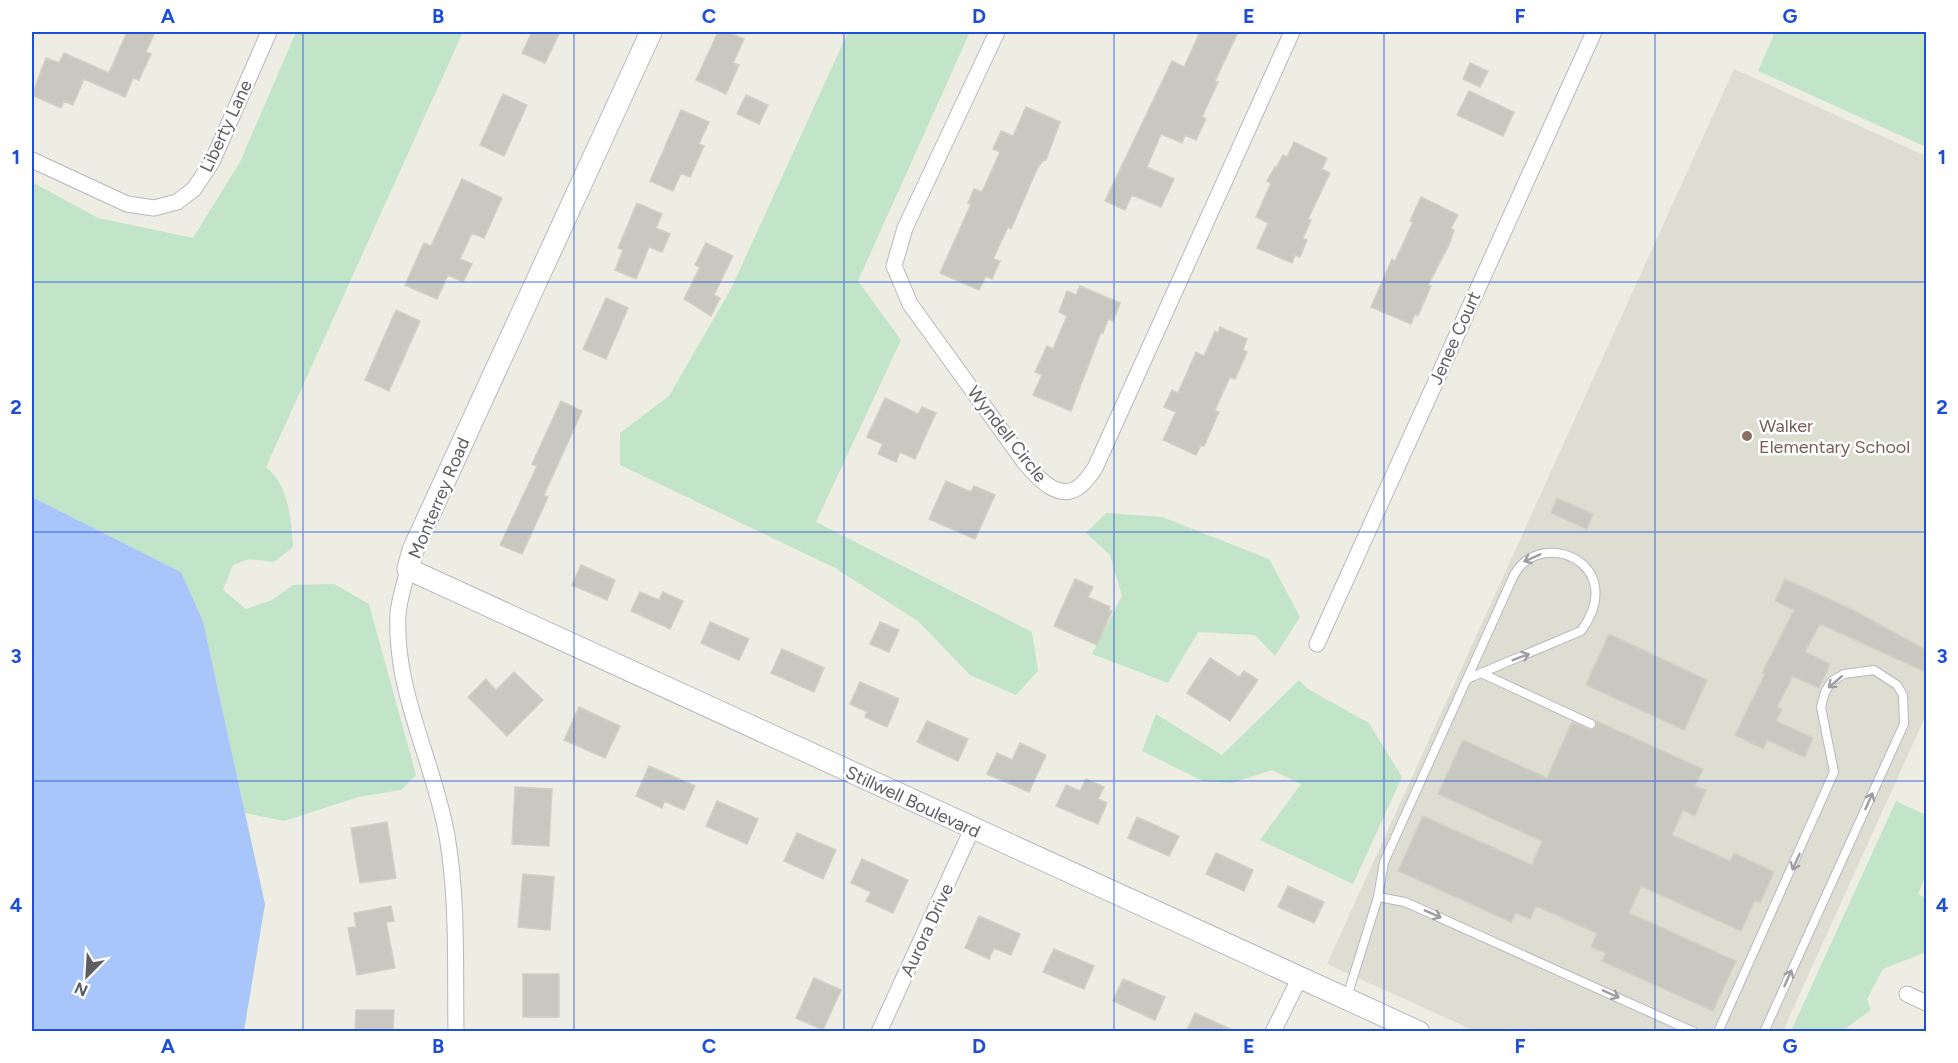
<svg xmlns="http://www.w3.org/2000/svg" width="1958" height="1063" font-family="Figtree,sans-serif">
	<rect width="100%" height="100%" fill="#edede4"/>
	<path fill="#ddddd2" d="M1734,69l192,87v559l-143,316h-308l-148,-67z"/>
	<path fill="#c2e4c9" d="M296,32h167l-197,435c23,19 25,51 27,80l-19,15 -25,-3 -16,6 -10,25 23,19 26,-9 21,-15 41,-1 35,20 47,171 -15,15 -43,7 -74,24 -39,-8 -42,-192 -22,-49 -149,-75v-315l66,36 95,20 47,-76z
		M848,32h122l-112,249 43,59 -85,182 216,110 6,39 -22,24 -46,-20 -52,-54 -83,-53 -215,-103v-32l49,-37 62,-107z
		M1775,32h151v115l-168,-76z
		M1106,513l56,4 107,42 31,58 -25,39 -20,-21 -57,-3 -30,51 -76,-29 30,-58 -12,-41 -24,-22z
		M1299,680l9,9 61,34 33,54 -49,107 -93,-44 41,-56 -29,-14 -40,13 -29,-2 -61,-30 14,-37 66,41z
		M1896,801l30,14v61l-8,18 8,4v54l-43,17 -16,30 4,11 -29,21h-51z"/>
	<path fill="#a8c6f9" d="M32,497l149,75 22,49 62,283 -21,127h-212z"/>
	<path fill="#c9c8c0" stroke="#d2d0c3" stroke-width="1.5" d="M127,32h28l-9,20 5,2 -12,26 -6,-2 -8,19 -41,-18 -11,26 -9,-4 -3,7 -29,-13 14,-37 13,5 5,-10 45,20z
		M532,32h28l-15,31 -23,-10z
		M718,32h9l17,7 -11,24 6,2 -13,29 -30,-14z
		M1200,32h38l-23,49 3,1 -16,35 4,2 -10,21 -11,-5 -3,8 -21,-9 -14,33 27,12 -13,28 -29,-12 -7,15 -20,-9 67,-140 12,6z
		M1470,63l18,8 -8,16 -17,-8z
		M1469,91l45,21 -11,24 -46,-21z
		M503,94l24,11 -23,51 -24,-11z
		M746,95l22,10 -9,19 -22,-10z
		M1026,107l34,15 -14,38 -2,-1 -7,10 -26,60 -3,-2 -15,32 7,2 -8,18 -6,-3 -7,14 -39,-17 31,-69 -3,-1 6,-14 8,3 18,-40 -7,-3 8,-18 12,5z
		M681,110l28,12 -10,22 5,2 -14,31 -9,-4 -8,18 -23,-10z
		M1294,142l33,16 -5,11 8,4 -22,46 3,1 -8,18 4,2 -7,17 -5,-2 -3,8 -35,-15 11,-25 -12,-6 15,-34 -4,-2 8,-14 1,1 7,-13 4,2z
		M462,179l40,19 -18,40 -12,-5 -12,26 12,5 -9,18 -15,-7 -11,24 -32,-14 19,-42 7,3z
		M1421,197l37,18 -7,13 3,2 -5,15 -21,40 3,1 -13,30 -3,-2 -4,10 -40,-17 21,-48 3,2 18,-39 -3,-1z
		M637,203l25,11 -6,14 14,6 -8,18 -13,-5 -13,32 -21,-9 8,-20 -5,-2z
		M706,243l27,13 -19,39 6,3 -9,18 -27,-17 16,-32 -5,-2z
		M1080,286l40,17 -7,18 -5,-2 -5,14 -2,-1 -30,79 -38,-16 9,-20 -7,-3 12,-26 6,3 14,-33 -8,-4 8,-21 9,4z
		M606,298l22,10 -22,51 -23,-10z
		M396,310l24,11 -31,70 -24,-11z
		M1220,327l27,12 -4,11 4,2 -12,27 -5,-2 -15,33 4,2 -15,34 -3,-1 -5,10 -33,-15 13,-28 -12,-5 8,-17 6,3 18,-41 8,4 11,-25 3,2z
		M885,398l33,16 4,-7 14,6 -21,46 -15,-7 -4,10 -18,-8 5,-10 -16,-7z
		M561,401l21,10 -38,84 4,2 -26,57 -22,-9 37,-79 -5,-2z
		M946,481l25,11 3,-6 21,9 -20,44 -46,-20z
		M1557,498l36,16 -6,15 -36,-16z
		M581,565l34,15 -8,20 -35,-15z
		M1075,579l18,8 -5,10 22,10 -1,3 3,1 -15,34 -43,-19z
		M1785,579l68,31 73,40v22l-106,-48 -15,28 25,12 -11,24 -26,-12 -16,31 5,2 -6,12 37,17 -8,19 -38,-17 -4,9 -28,-14 30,-61 -3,-1 32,-63 -19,-9z
		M640,592l19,8 4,-8 20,9 -13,28 -39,-18z
		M710,622l39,17 -10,21 -38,-17z
		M880,622l19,8 -10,22 -19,-8z
		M1609,634l98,46 -23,50 -98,-45z
		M782,649l42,19 -10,24 -43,-19z
		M1210,658l29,19 5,-6 14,9 -28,41 -43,-28z
		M514,672l29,28 -36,36 -39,-39 18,-18 10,11z
		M860,682l39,17 -12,28 -22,-10 2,-5 -17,-8z
		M579,707l41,19 -15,32 -41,-18z
		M927,721l41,18 -10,22 -41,-19z
		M1596,721l107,48 -8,17 11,4 -11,26 -12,-6 -11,25 58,26 4,-8 40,19 -14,31 -5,-3 -14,31 -100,-45 -12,27 107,48 -23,50 -111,-50 4,-8 -15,-6 6,-14 -61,-27 -6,13 -14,-6 -5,9 -113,-51 25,-55 109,49 10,-24 -104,-47 25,-54 84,38 25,-56 19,8 5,-3z
		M1020,743l26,12 -17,37 -42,-18 10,-21 15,7z
		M649,766l46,20 -11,24 -20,-9 -2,7 -26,-12z
		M1086,779l18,8 -6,12 9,4 -9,21 -42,-18 10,-21 14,6z
		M515,787l37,2 -3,57 -37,-2z
		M717,801l41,18 -11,25 -41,-18z
		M1137,817l42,19 -10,20 -41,-18z
		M387,822l9,56 -36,5 -9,-55z
		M797,833l39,17 -13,29 -39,-18z
		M1216,853l37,17 -9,21 -38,-17z
		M862,859l46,21 -15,33 -27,-12 5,-9 -20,-9z
		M523,874l31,3 -4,53 -32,-3z
		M1288,886l36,16 -10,21 -36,-16z
		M391,906l3,15 -8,1 9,46 -38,7 -9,-47 8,-1 -2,-14z
		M979,916l41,18 -9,21 -17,-7 -5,11 -24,-11z
		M1054,949l40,17 -10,23 -41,-17z
		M523,974h36v43h-36z
		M814,978l27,12 -18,40 -27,-12z
		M1123,979l42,18 -10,23 -42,-19z
		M356,1010h38l-1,22h-38z
		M1195,1013l42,19h-51z"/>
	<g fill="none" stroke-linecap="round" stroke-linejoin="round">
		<g stroke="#b6b8bd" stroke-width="10">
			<path id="lane" d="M1481,673l110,51
				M1378,897l27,5 289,130
				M1347,997l31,-100 6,-35 130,-287c27,-49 116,-11 67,56l-114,48
				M1718,1032l116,-260 -13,-65 4,-15 7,-11 12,-7 30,-4 23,15 6,10 1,29 -140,308"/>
		</g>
		<g stroke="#b6b8bd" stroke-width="17">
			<path id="street" d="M997,32l-92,196 -11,38 16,38 115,159c12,14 34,40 55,23 6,-5 11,-12 15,-18l197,-436
				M32,160l95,44 27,4 23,-6 17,-13 18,-27 57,-130
				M408,569c-3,14 -9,30 -10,45 -4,78 36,147 49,222 11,64 8,131 9,196
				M1317,644l277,-612
				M1907,994l19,9
				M879,1032l93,-203
				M1273,1032l27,-55"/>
		</g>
		<g stroke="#b7b9bf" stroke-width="23">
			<path id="secondary" d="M651,32l-238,518 -5,19 1011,463"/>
		</g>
		<use href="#lane" stroke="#fff" stroke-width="8"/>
		<use href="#street" stroke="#fff" stroke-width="15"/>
		<use href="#secondary" stroke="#fff" stroke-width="21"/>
	</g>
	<defs><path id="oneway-shaft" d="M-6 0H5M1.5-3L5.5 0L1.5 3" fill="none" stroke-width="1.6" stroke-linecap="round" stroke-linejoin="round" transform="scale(1.5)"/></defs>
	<g stroke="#9d9ea2">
		<use href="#oneway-shaft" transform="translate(1532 558) rotate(156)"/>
		<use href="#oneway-shaft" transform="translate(1521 657) rotate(-21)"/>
		<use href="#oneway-shaft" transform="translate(1835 682) rotate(140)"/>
		<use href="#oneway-shaft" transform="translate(1869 801) rotate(-66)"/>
		<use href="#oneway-shaft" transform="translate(1796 862) rotate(114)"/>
		<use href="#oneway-shaft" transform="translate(1433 914) rotate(24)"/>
		<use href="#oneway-shaft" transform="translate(1788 978) rotate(-66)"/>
		<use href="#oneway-shaft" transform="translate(1611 994) rotate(24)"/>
	</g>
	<path fill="none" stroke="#1d4ed8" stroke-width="1.5" stroke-opacity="0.55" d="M303,32v1000M574,32v1000M844,32v1000M1114,32v1000M1384,32v1000M1655,32v1000M32,282h1894M32,532h1894M32,781h1894"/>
	<circle fill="#8d6e63" stroke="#fff" stroke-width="2" cx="1747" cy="436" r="6"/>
	<g text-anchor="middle" stroke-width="5" stroke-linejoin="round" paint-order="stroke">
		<g font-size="18" fill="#5c5e64" stroke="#fff">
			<text transform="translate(226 126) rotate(-65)" y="6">Liberty Lane</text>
			<text transform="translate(1455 338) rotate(-66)" y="6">Jenee Court</text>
			<text transform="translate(1007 434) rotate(52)" y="6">Wyndell Circle</text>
			<text transform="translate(439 498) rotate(-67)" y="6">Monterrey Road</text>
			<text transform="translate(913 802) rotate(25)" y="6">Stillwell Boulevard</text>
			<text transform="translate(927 930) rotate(-65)" y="6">Aurora Drive</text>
		</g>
		<g font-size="18" fill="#785e54" stroke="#fff" text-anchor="start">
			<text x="1759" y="432">Walker<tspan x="1759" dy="21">Elementary School</tspan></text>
		</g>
	</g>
	<rect width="1958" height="1063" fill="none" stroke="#ffffff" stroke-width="66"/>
	<g transform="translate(87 976) rotate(204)" stroke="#ffffff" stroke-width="4.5" paint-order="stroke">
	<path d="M0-4.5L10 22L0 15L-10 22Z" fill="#5c5e64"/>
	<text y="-9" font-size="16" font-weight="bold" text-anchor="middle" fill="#5c5e64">N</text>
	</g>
	<rect x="33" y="33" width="1892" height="997" fill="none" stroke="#1d4ed8" stroke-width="2"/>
	<g font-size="20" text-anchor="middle" font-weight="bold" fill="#1d4ed8">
		<text x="168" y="23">A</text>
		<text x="438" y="23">B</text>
		<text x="709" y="23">C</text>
		<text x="979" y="23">D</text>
		<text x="1249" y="23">E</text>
		<text x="1520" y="23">F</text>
		<text x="1790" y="23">G</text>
		<text x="16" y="164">1</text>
		<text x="1942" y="164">1</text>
		<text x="16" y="414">2</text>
		<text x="1942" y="414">2</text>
		<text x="16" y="663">3</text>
		<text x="1942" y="663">3</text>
		<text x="16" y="912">4</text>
		<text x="1942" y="912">4</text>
		<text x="168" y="1053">A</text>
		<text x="438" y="1053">B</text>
		<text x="709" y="1053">C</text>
		<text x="979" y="1053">D</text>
		<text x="1249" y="1053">E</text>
		<text x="1520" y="1053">F</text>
		<text x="1790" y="1053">G</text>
	</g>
</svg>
